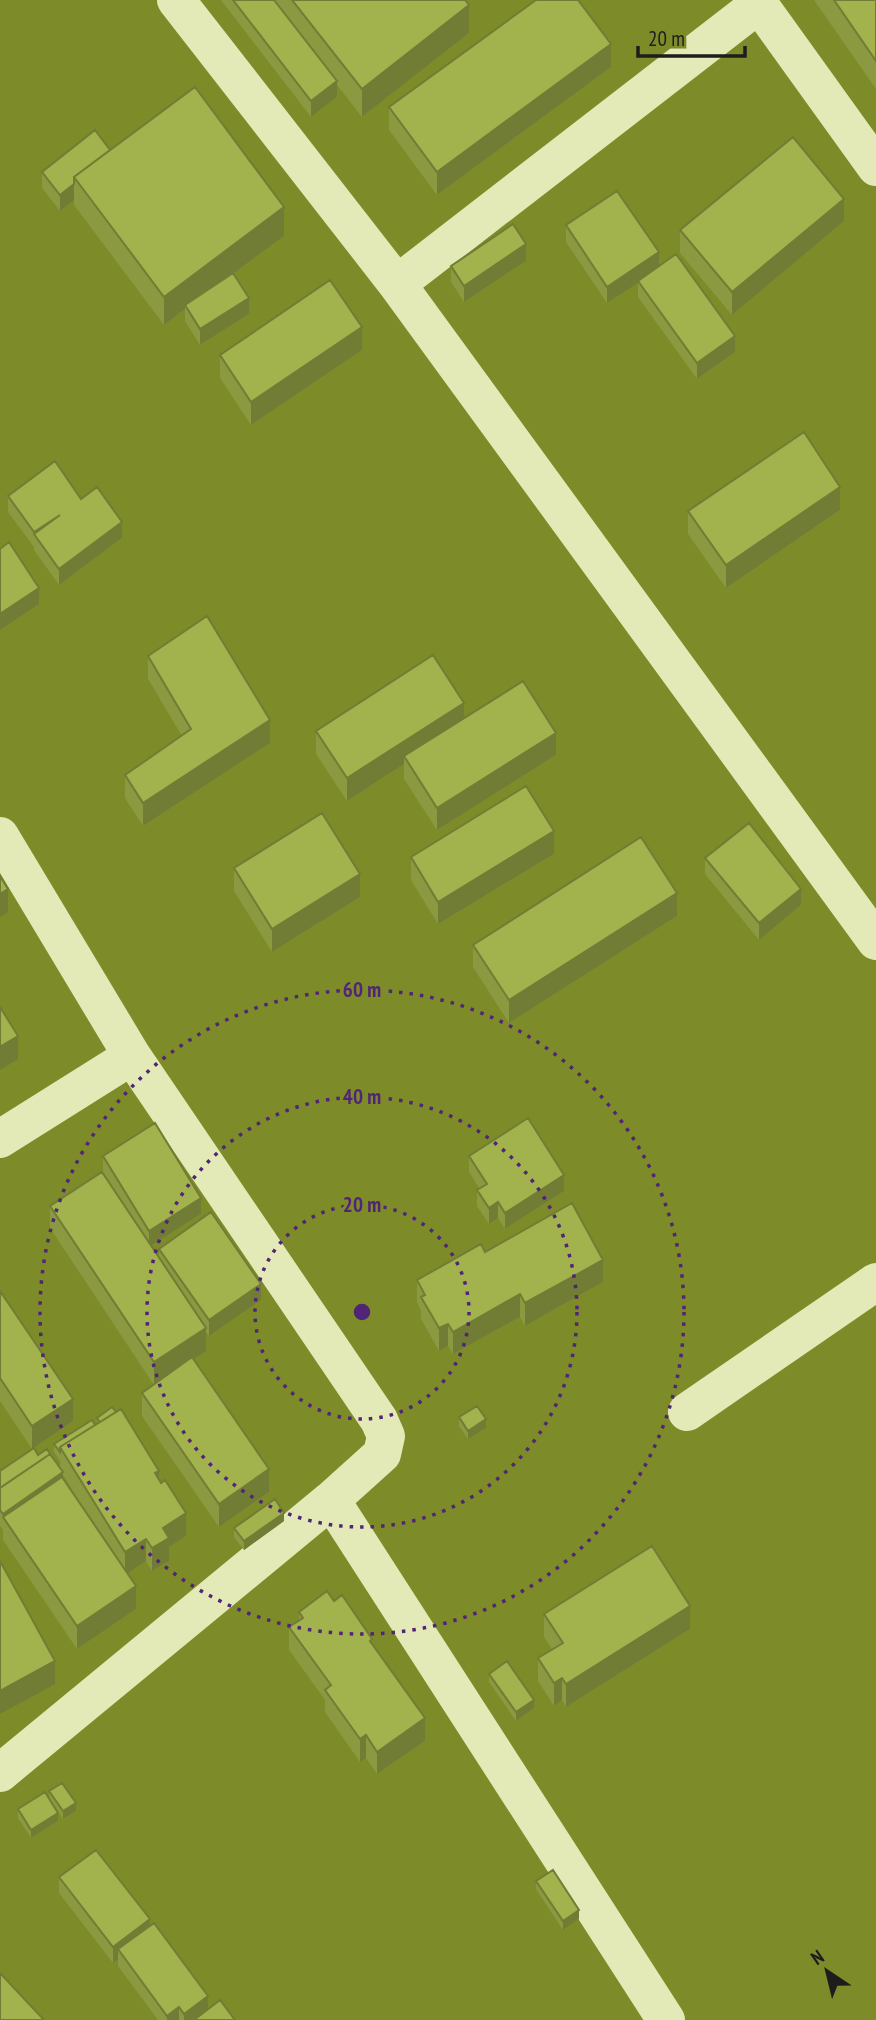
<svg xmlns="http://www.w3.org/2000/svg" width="876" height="2020" font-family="'PT Sans Narrow',sans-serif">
	<rect width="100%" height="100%" fill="#7d8c28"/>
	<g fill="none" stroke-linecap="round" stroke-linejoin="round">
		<path stroke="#e3eab7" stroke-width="38" d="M176,0l221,284 479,657
			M756,0l120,167
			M397,284l362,-280
			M0,836l132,220 247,364 7,16 -4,18 -51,46 -331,273
			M0,1139l132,-83
			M687,1412l189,-130
			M331,1500l335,520"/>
	</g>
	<path fill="#8b9941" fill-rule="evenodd" d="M221,0h244l4,33 -107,84 -25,-32v12l-26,20z
		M814,0h62v89z
		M611,67l-174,128 -48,-65v-23z
		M110,150l174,86 -51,38 16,40 -49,31 -15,-24v-12l-21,16 -90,-120v-5l-14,11 -18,-23v-16z
		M844,221l-112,94 -52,-62v-23z
		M566,225l93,42 76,85 -38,27 -59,-82v-15l-31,21 -41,-61z
		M526,261l-62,41 -13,-20v-16z
		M362,350l-111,75 -31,-47v-23z
		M8,496l73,3 41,39 -63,47 -25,-35v-3l-26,-35z
		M840,510l-114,78 -38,-54v-23z
		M148,656l122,87 -127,83 -18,-28v-23l57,-39 -34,-57z
		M464,718l92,37 -119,75 -33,-51v-15l-57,37 -31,-47v-23z
		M554,854l-116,70 -27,-44v-23z
		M705,858l96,47 -42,35 -54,-66z
		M234,868l126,29 -88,55 -38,-61z
		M677,916l-168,107 -36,-56v-22z
		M103,1156l98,58 -50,32 8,11v-8l102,51 -52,36 -3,-4v19l-13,8 76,133 -50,35 -77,-111v-23l12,-8 -104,-157v-22l62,-19 -9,-15z
		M469,1156l95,35 -59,38 -7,-11 -9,6 -12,-18v-16l2,-2 -10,-16z
		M485,1252l118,30 -78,44 -5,-9 -67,37 -5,-8 -9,5 -18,-32v-8l-4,-9v-22z
		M0,1291l73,130 -41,28 -32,-48z
		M459,1417l27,11 -18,11 -9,-13z
		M97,1418l62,63 27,55 -17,11v14l-17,10 -6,-10 -18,12 8,36 -59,40 -74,-109v-10l-3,-4v-55l38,-16 22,13v-7l-6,-9v-8l41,-19 2,-1zM63,1475l19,31 -19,-28z
		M284,1521l-40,29 -10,-13v-9z
		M334,1601l38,43 53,97 -48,33 -11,-16 -6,4 -35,-50v-12l-36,-50v-23l10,-6v-9z
		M544,1614l146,15 -124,78 -4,-7 -8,6 -16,-25v-23l14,-9 -8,-12z
		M489,1674l45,34 -18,13 -27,-39z
		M49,1791l27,20 -13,8 -14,-20z
		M18,1809l40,12 -27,17 -13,-20z
		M59,1877l91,49 58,83 27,11h-77l-40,-54v-6l-5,3 -54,-70z
		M536,1881l43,38 -16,11 -27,-41z"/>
	<path fill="#717d35" d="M469,5v28l-107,84v-28z
		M611,44v23l-174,128v-23z
		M337,81v16l-26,20v-16z
		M74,184v16l-14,11v-16z
		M844,199v22l-112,94v-23z
		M284,207v29l-97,72 -2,-3v4l-21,16v-28z
		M526,244v17l-62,41v-16z
		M659,252v17l-52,34v-16z
		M249,298v16l-49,31v-16z
		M362,327v23l-111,75v-23z
		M735,336v16l-38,27v-16z
		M840,487v23l-114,78v-23z
		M122,522v16l-63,47v-16z
		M39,588v16l-39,26v-16z
		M464,703v23l-60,30v8l-57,37v-23z
		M270,720v23l-127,83v-23z
		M556,733v22l-119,75v-22z
		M554,831v23l-116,70v-22z
		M360,874v23l-88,55v-23z
		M8,889v23l-8,5v-23z
		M801,889v16l-42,35v-17z
		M677,893v23l-168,107v-23z
		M18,1036v23l-18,11v-23z
		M564,1175v16l-59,38v-16z
		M201,1198v16l-52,33v-16z
		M498,1202v16l-9,6v-16z
		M603,1260v22l-78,44v-23z
		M261,1284v16l-52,36v-16z
		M520,1294v23l-67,37v-22z
		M448,1324v22l-9,5v-23z
		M206,1328v23l-52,34v-23z
		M73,1399v22l-41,28v-23z
		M486,1419v9l-18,11v-8z
		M269,1469v23l-50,35v-23z
		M159,1471v22l-4,-20z
		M63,1472v16l-60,30v-4z
		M186,1513v23l-17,11v14l-17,10v-23l11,-20z
		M284,1513v8l-40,29v-9z
		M146,1539v22l-21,14v-23z
		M136,1586v23l-59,40v-23z
		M690,1606v23l-124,78v-23z
		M55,1661v23l-55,30v-23z
		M562,1678v22l-8,6v-23z
		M534,1700v8l-18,13v-9z
		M425,1718v23l-48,33v-22z
		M366,1735v23l-6,4v-23z
		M76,1803v8l-13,8v-8z
		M58,1813v8l-27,17v-8z
		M579,1910v9l-16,11v-9z
		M150,1919v16l-32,14v11l-5,3v-16z
		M208,1996v17l-10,7h-14v-6z
		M179,2007v13h-12v-4z"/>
	<path fill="#a2b24c" stroke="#717d35" stroke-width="2" d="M233,0h41l63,81 -26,20z
		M292,0h173l4,5 -107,84z
		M536,0h42l33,44 -174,128 -48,-65z
		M834,0h42v61z
		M195,87l89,120 -120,90 -90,-120z
		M95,130l15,20 -36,27v7l-14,11 -18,-23z
		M793,137l51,62 -112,93 -52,-62z
		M617,191l42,61 -52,35 -41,-62z
		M513,224l13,20 -62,42 -13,-20z
		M676,254l59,82 -38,27 -59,-82z
		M233,273l16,25 -49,31 -15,-24z
		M330,280l32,47 -111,75 -31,-47z
		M804,432l36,55 -114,78 -38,-54z
		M55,461l26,38 16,-12 25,35 -63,47 -25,-35 26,-19 -26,17 -26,-36z
		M9,542l30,46 -39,26v-65z
		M207,616l63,104 -127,83 -18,-28 66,-46 -43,-73z
		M433,655l31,48 -117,75 -31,-47z
		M523,681l33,52 -119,75 -33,-52z
		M526,786l28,45 -116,71 -27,-45z
		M322,813l38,61 -88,55 -38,-61z
		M749,823l52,66 -42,34 -54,-65z
		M641,837l36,56 -168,107 -36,-55z
		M0,876l8,13 -8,5z
		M0,1007l18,29 -18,11z
		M528,1118l36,57 -59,38 -7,-11 -9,6 -12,-18 10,-6 -18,-28z
		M155,1123l46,75 -52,33 -46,-75z
		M102,1172l104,156 -52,34 -104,-156z
		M572,1203l31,57 -78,43 -5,-9 -67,38 -5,-8 -9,4 -18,-31 4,-2 -8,-15 64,-36 4,8z
		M211,1212l50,72 -52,36 -50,-71z
		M0,1291l73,108 -41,27 -32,-48z
		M192,1357l77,112 -50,35 -77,-111z
		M477,1406l9,13 -18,12 -9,-14z
		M112,1407l4,5 -16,10 -3,-4z
		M121,1409l38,62 -4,2 6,10 4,-3 21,33 -23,15 6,10 -17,10 -6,-9 -21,13 -65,-105z
		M92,1420l3,5 -35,22v5l-6,-8z
		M34,1448l4,7 9,-6 3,5 -50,34v-17z
		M50,1454l13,18 -60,42 -3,-4v-22z
		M62,1477l74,109 -59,40 -74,-109z
		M275,1499l9,14 -40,28 -10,-13z
		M652,1546l38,60 -124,78 -4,-6 -8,5 -16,-25 25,-15 -19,-29z
		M0,1561l55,100 -55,30z
		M327,1591l7,10 8,-6 30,44 -2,2 55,77 -48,34 -11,-17 -6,4 -35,-49 6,-5 -42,-58 14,-9 -4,-6z
		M507,1661l27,39 -18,12 -27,-38z
		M62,1783l14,20 -13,8 -14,-20z
		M45,1792l13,21 -27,17 -13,-21z
		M96,1850l54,69 -37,28 -54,-70z
		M553,1870l26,40 -16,11 -27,-40z
		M154,1923l54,73 -24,18 -5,-7 -12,9 -49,-67z
		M0,1973l44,47h-44z
		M220,2000l15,20h-41z"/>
	<g fill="none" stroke="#512576" stroke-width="3.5" stroke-dasharray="3.5 7">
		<circle cx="362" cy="1312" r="107"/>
		<circle cx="362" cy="1312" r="215"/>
		<circle cx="362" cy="1312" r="322"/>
	</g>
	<circle cx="362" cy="1312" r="10" fill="#512576" stroke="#7d8c28" stroke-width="3.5"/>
	<g font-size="21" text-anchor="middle" font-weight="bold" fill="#512576" stroke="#7d8c28" stroke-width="6" stroke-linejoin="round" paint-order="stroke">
		<text x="362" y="997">60 m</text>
		<text x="362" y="1104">40 m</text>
		<text x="362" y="1212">20 m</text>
	</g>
	<g transform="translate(827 1971) rotate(325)" stroke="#7d8c28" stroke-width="5" paint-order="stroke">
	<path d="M0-5L12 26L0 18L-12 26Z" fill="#1d1d1d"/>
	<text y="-10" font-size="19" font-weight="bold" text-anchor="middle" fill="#1d1d1d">N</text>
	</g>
	<path d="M638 46v10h107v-10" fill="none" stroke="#1d1d1d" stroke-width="3.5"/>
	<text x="648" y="46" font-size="21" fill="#1d1d1d" stroke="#7d8c28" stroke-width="5" paint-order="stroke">20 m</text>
</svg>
